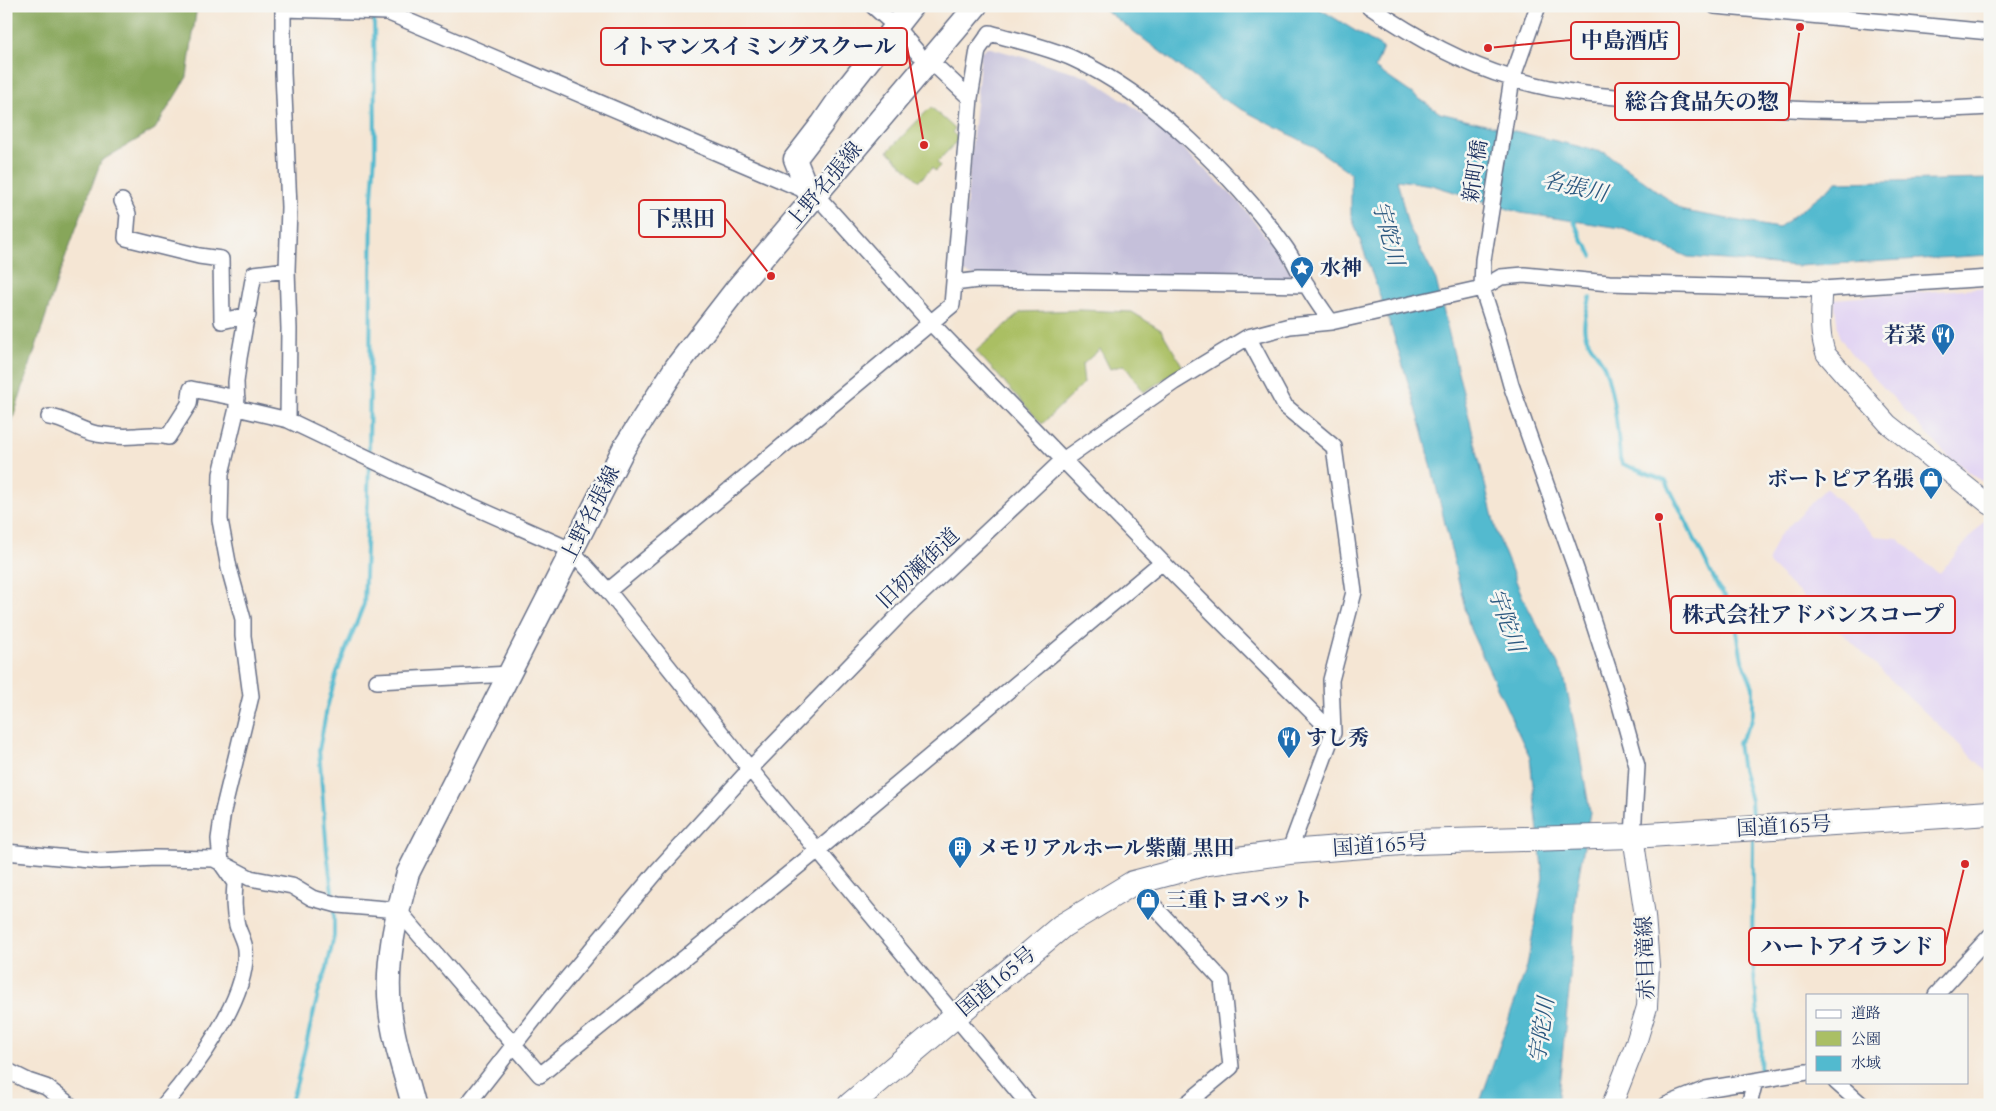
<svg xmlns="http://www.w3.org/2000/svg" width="1996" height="1111" font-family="Cardo,'Noto Serif JP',serif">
	<rect width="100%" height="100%" fill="#f6f6f2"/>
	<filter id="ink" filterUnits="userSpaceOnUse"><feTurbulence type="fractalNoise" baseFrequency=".02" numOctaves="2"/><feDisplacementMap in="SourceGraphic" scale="10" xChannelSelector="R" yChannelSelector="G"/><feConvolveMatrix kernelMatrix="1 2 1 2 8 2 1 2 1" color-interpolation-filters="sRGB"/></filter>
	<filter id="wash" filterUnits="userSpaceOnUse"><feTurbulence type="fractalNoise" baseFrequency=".0096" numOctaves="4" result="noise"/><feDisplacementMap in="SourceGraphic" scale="20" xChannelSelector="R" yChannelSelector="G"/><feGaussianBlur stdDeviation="1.12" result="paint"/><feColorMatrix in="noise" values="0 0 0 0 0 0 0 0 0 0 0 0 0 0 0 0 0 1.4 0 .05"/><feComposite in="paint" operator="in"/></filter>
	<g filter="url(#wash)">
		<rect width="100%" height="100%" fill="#f5e6d4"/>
		<path fill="#e2d4f3" d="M1990,287v201l-43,-33 -97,-103 -11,-16 -5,-37z
			M1826,488l49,48 22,2 42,36 51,-60v260l-220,-209 -2,-5 10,-23z"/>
		<path fill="#c5c0da" d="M988,47l99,29 47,31 41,34 63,60 37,47 20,32 -317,-3 -18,-6 21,-220z"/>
		<path fill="#aabf64" stroke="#627761" d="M931,107l24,22 -3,3 7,7 -22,23 3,4 -5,5 -3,-3 -13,13 -31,-30z
			M1080,310l52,2 29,18 22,37 -39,25 -20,-27 -14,4 -10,-20 -18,16 2,18 -42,41 -66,-73 45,-39z"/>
		<path fill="#87a65a" stroke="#516a5c" d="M6,6h191l-10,71 -32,52 -54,32 -42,114 -53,165z"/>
		<path fill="#52bacf" stroke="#367496" d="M1100,6h215l68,42 -8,20 65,45 166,40 78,58 94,17 59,-46 153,-3v76l-192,11 -110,-9 -67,-29 -100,-15 -89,-28 -35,-5 11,45 28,55 61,254 26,64 41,78 14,67 12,69 -14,79 -7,100 -12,114h-78l48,-139 16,-89 -13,-119 -60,-129 -47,-198 -31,-101 -41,-115v-42l-39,-27 -88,-46z"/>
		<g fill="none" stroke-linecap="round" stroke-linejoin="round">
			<path stroke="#52bacf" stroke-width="4" d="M1573,219l10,23 4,3 5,11
				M1590,298c-2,10 -8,25 -5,35 3,13 18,24 22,41 8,28 11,56 13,85l3,5 43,17 52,106 11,14 4,9 9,50 11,27v26l-2,10 -13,20 3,22 10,36 1,19
				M369,454l3,-256 3,-45 -1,-139
				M1753,836l-1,121 9,87 -1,29
				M333,899l-6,-47 -8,-102 8,-42 10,-36 27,-68 5,-140
				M290,1105l7,-23 22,-92 8,-22 7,-32v-28"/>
		</g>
	</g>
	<g filter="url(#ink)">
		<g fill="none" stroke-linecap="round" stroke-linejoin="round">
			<g stroke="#676f87" stroke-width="18">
				<path id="minor" d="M283,6v67l6,134 -2,63 2,59 -1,91
					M873,6l19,17 26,30
					M1369,6c44,30 92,57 142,72 58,19 119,20 180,24 41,3 83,7 124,8 59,2 117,0 175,-3
					M1538,6l-26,73 -29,181 -1,28 13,40 16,57 66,187 43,133 17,61 -4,70
					M1715,6l275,26
					M283,9l104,3 429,183 116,129 230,238 171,171
					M940,70l30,28
					M122,201l6,13 -2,24 73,18 22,3 1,62 26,-6
					M954,283l24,-3 329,5
					M1248,337l37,69 49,41 20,145 -23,88 2,53 -44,119
					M237,408l51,12 128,61 155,69 37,41 142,178 279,336
					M49,417c18,2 28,13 48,17 12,2 27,3 39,2 12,-1 21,-2 32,1l21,-33 2,-15 46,9
					M608,591l344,-286 18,-207 8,-48 12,-17c28,8 58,14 84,26 79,36 161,118 211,188 8,11 14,25 21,37 7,13 16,25 25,38
					M377,681l133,-7
					M6,852l94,9 55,-3 59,1 36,19 42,8 20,12 26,7 60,5 142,165 278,-225 344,-288
					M1133,883l89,97 9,87 -46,38
					M1936,995l54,-59
					M6,1070l22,11 18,6 24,18
					M1836,1082l26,23
					M164,1105c30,-35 85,-107 81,-155 0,-8 -6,-17 -8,-25 -4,-15 -3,-27 -2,-42l-14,-20 -2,-24 4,-28 28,-115 -8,-60v-17l-14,-51 -9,-48 1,-46 16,-66 -1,-26 3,-24 15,-84 33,-4
					M467,1105l82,-105 109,-130 92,-101 153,-158 160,-151 111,-78 74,-45 42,-11 41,-4 151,-34 19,-11 23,-2 85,8 213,6 168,-11
					M1666,1105l40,-16 101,-17
					M1749,1105l6,-24"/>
			</g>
			<g stroke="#676f87" stroke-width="21">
				<path id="tertiary" d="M1822,289c-1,22 -4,44 4,65l62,70 102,81"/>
			</g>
			<g stroke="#676f87" stroke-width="22">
				<path id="secondary" d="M1612,1105l24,-62 11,-36 2,-42 -4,-49 -12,-80"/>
			</g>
			<g stroke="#676f87" stroke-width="25">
				<path id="primary" d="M808,192l-13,-33 27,-35 22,-32 68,-86
					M413,1105c-8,-32 -20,-64 -23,-97 -5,-46 6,-91 18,-135l216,-425 52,-81 62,-80 238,-281"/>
			</g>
			<g stroke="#676f87" stroke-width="26">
				<path id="trunk" d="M850,1105l212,-179 71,-43 75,-20 81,-11 125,-10 219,-6 357,-23"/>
			</g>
			<use href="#minor" stroke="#fff" stroke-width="15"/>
			<use href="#tertiary" stroke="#fff" stroke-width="19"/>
			<use href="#secondary" stroke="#fff" stroke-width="20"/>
			<use href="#primary" stroke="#fff" stroke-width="22"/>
			<use href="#trunk" stroke="#fff" stroke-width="24"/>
		</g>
	</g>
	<defs>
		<g id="sight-pin" transform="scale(1.25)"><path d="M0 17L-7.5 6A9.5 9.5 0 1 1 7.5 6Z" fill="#1f6fb2" stroke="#f6f6f2"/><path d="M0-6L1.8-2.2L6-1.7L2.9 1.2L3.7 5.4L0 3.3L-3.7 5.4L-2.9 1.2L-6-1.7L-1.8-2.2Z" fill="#fff"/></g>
		<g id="restaurant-pin" transform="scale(1.25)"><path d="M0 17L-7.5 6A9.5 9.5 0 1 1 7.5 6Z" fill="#1f6fb2" stroke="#f6f6f2"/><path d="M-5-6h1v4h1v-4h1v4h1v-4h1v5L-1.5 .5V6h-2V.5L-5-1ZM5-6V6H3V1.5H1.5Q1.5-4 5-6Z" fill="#fff"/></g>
		<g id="shop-pin" transform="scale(1.25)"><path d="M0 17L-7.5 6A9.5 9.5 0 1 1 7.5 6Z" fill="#1f6fb2" stroke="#f6f6f2"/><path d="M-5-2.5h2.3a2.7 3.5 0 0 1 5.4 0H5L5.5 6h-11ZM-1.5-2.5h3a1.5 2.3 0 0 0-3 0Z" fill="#fff"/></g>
		<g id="building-pin" transform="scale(1.25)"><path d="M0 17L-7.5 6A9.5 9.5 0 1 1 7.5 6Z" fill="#1f6fb2" stroke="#f6f6f2"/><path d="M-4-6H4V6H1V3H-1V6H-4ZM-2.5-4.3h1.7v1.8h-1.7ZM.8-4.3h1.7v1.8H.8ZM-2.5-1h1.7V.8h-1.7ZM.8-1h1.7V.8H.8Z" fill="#fff"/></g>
	</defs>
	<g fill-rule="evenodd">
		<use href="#sight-pin" x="1302" y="268"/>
		<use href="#restaurant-pin" x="1943" y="335"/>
		<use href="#shop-pin" x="1931" y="479"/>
		<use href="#restaurant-pin" x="1289" y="738"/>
		<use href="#building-pin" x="960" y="848"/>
		<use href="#shop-pin" x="1148" y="900"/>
	</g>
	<g text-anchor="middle" stroke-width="5" stroke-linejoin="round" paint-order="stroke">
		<g font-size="21" fill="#1b2f5e" stroke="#f6f6f2">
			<text transform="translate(1475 171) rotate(-81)" y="7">新町橋</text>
			<text transform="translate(824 185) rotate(-50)" y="7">上野名張線</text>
			<text transform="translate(590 514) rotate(-63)" y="7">上野名張線</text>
			<text transform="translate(918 568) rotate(-44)" y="7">旧初瀬街道</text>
			<text transform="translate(1784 826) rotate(-3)" y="7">国道165号</text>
			<text transform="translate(1380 845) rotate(-4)" y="7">国道165号</text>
			<text transform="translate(1645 958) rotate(-92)" y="7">赤目滝線</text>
			<text transform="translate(996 981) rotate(-40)" y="7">国道165号</text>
		</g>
		<g font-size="21" font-weight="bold" fill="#1b2f5e" stroke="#f6f6f2" text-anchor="start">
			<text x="1320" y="275">水神</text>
			<text x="1926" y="342" text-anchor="end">若菜</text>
			<text x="1914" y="486" text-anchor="end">ボートピア名張</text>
			<text x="1306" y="745">すし秀</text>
			<text x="978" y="855">メモリアルホール紫蘭 黒田</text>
			<text x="1166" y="907">三重トヨペット</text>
		</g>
		<g font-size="22" font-style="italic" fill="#2c5980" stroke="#f6f6f2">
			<text transform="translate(1575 186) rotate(13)" y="8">名張川</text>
			<text transform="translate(1389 233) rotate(75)" y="8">宇陀川</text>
			<text transform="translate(1507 620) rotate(70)" y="8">宇陀川</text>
			<text transform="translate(1541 1030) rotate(-82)" y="8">宇陀川</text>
		</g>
	</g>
	<path fill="none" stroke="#d62828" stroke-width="2" d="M1488 48L1571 40M924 145L907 46M1800 27L1789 102M771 276L725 218M1659 517L1671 615M1965 864L1945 946"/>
	<g fill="#d62828" stroke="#f6f6f2" stroke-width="2">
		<circle cx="1488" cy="48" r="5"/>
		<circle cx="924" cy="145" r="5"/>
		<circle cx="1800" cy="27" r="5"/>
		<circle cx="771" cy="276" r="5"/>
		<circle cx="1659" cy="517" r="5"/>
		<circle cx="1965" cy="864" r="5"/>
	</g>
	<g fill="#f6f6f2" stroke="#d62828" stroke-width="2">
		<rect x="1571" y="22" width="108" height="37" rx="5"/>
		<rect x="601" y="28" width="306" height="37" rx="5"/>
		<rect x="1615" y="83" width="174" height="37" rx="5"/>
		<rect x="639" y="200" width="86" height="37" rx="5"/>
		<rect x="1671" y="596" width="284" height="37" rx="5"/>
		<rect x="1749" y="928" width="196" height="37" rx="5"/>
	</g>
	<g font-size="22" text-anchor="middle" font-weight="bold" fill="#1b2f5e">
		<text x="1625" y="48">中島酒店</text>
		<text x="754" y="54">イトマンスイミングスクール</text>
		<text x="1702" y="109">総合食品矢の惣</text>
		<text x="682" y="226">下黒田</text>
		<text x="1813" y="622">株式会社アドバンスコープ</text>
		<text x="1847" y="954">ハートアイランド</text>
	</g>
	<rect width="1996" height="1111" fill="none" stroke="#f6f6f2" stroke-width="25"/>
	<rect x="1806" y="994" width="162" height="90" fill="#f6f6f2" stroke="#9ea6b7"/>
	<rect x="1816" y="1010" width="25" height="8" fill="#ffffff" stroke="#9ea6b7"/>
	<text x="1851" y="1018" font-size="15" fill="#1b2f5e">道路</text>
	<rect x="1816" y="1031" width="25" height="15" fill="#aabf64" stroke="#9ea6b7"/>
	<text x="1851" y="1044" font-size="15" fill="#1b2f5e">公園</text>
	<rect x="1816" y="1056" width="25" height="15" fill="#52bacf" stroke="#9ea6b7"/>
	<text x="1851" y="1068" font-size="15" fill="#1b2f5e">水域</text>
</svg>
